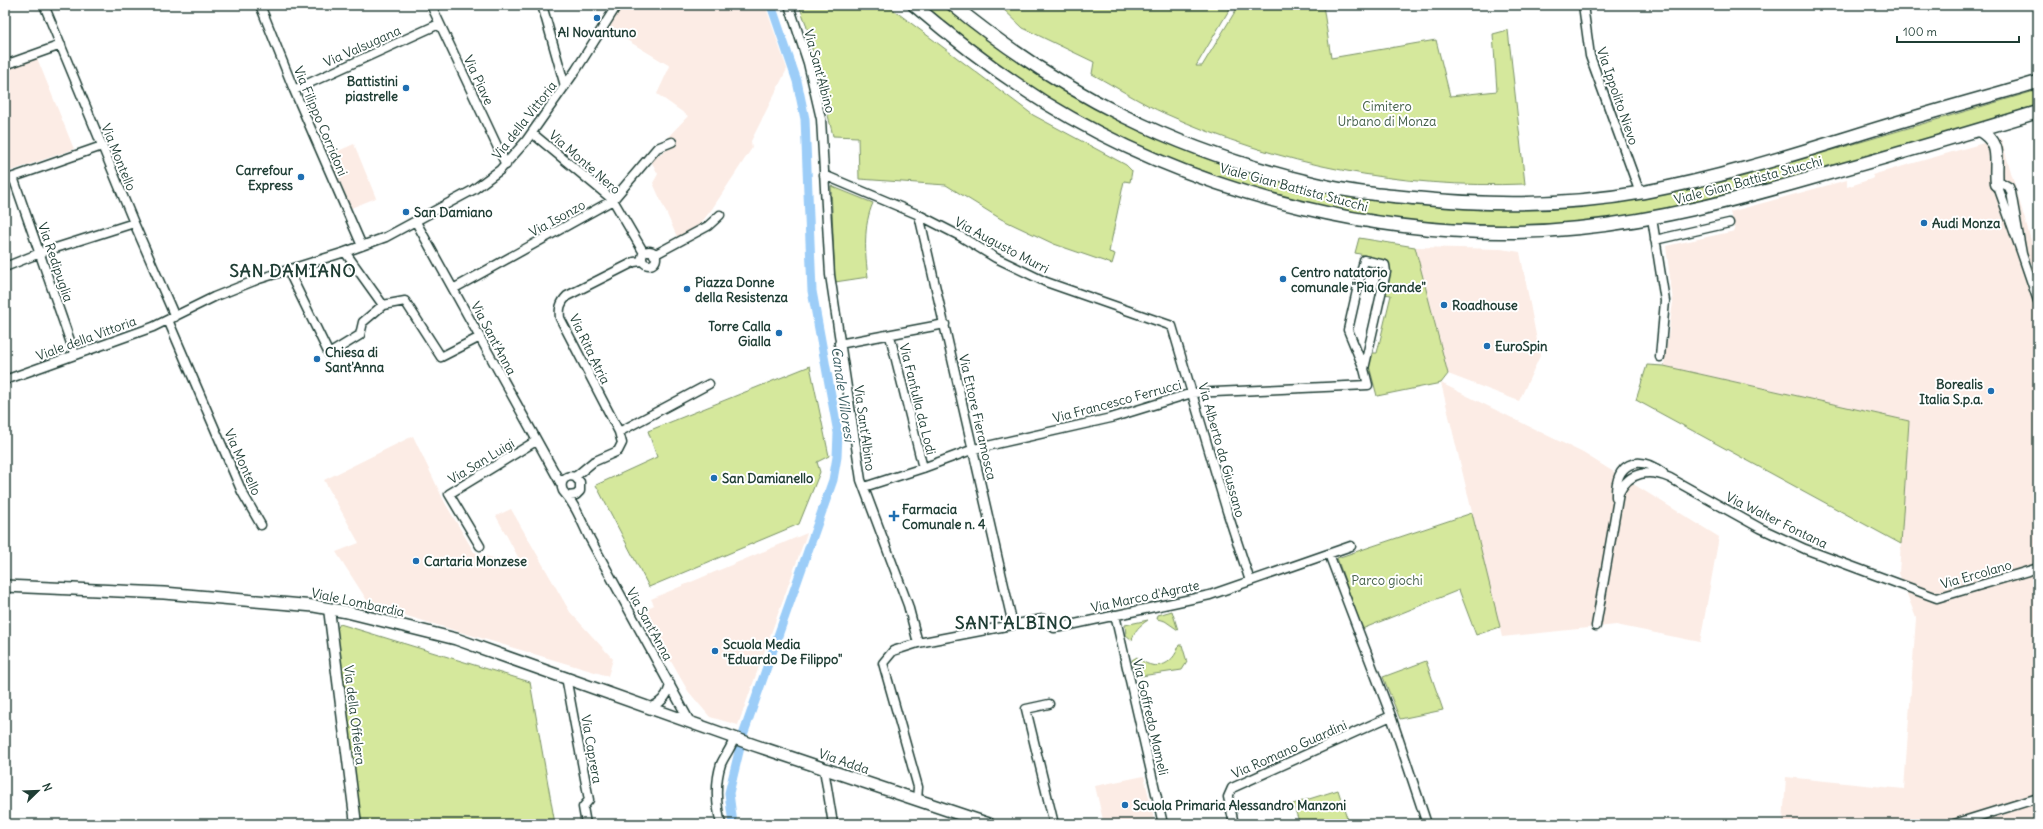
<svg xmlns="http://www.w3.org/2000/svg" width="2043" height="829" font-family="Delius,sans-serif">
	<rect width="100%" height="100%" fill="#fff"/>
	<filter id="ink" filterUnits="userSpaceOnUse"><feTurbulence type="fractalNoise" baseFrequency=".025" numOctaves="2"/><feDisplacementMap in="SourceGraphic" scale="8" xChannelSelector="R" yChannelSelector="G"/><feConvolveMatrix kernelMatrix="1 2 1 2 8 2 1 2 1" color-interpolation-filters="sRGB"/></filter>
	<g filter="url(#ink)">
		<path fill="#fcece5" d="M620,5h145l22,64 -36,72 1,7 -40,61 -15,19 -19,11 -25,-56 5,-9 -7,-13 21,-15 -4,-9 20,-21 -31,-22 13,-28 -65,-39z
			M37,58l37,91 -69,24v-103z
			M2001,138l36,123 -18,9 19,-5v559h-255l3,-47 118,12 12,-171 -17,-45 10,-152 -245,-55 9,-64 -7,-56 69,-15 -5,-19 117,-32v7l27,-9 -2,-3z
			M354,144l22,54 -25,10 -22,-53z
			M1415,247l86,2 19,3 20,104 -21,45 -71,-27z
			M1441,383l142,70 136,84 -19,105 -84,-17 -114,12z
			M413,436l32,67 29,49 50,16 -28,-52 15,-7 59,103 43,47 -5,17 -238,-71 -34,-53 23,-9 -35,-63z
			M807,533l-69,192 -28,-8 -22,-26 -46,-80 12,-6 -3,-6z
			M1144,776l11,48h-51l-9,-38z"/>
		<path fill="#d5e89c" stroke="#7a9268" d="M799,5h88l146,110 93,50 6,6 -2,11 -6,-1 -15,71 6,2 -3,10 -58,-20 -53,-25 -55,-34 -87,-6 -1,-42 -25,-1 -27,-112z
			M921,5h25l142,98 226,85 71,14 30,3 65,5 63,-1 100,-10 88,-19 307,-90v18l-232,67 -161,40 -101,11h-63l-67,-4 -73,-11 -79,-19 -111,-40 -73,-36 -80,-50z
			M999,5h233l-36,61h6l37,-61h50v3l34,-3 8,53 105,-18 14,56 47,-5 -4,-57 15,-4 17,154c-125,5 -245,-19 -359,-70 -25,-11 -50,-27 -74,-40l2,-12 -71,-34z
			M831,186l42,17c-10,22 -8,51 -5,74l-33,5z
			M1359,238l56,9 33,127 -7,9 -64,13 -8,-30 2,-13h6l14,-58 -7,-1 6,-24 -3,-10 -32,-7z
			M1647,365l17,1 245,55 -8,123 -265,-144z
			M810,366l19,90 -12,6 3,10 -21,52 -150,63 -53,-102 61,-28 -9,-26z
			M1472,513l28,114 -24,8 -17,-45 -97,39 -25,-71z
			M1172,611l6,19 -13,-9 -8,-2 1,-4z
			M1148,620c-9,6 -13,10 -16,20l-6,-5 -1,-10z
			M340,624l190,58 25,142h-194l-26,-192z
			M1179,645h3l5,17 -5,8 -41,6 -6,-1 -3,-15 5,-3c16,15 36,10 42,-12z
			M1426,661l17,49 -43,9 -17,-42z
			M1338,790l11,34h-49l-7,-20z"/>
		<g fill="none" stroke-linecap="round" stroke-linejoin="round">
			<path stroke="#9ccdf8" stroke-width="9" d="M733,824l-4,-31 14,-58 90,-255 4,-23 1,-24 -26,-142 -7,-172 -8,-38 -26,-76"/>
			<g stroke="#1f3d34" stroke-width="11">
				<path id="minor" d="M44,5l90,218 41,94
					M260,5l34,85 68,156
					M431,5l75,160
					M542,5l23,81
					M789,5l19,58 13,56 9,156 31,205 47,125 10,38
					M1583,5l7,51 50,137
					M5,65l56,-20
					M294,90l145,-66
					M532,133l81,67 31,53
					M824,175l95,40 41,21 36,22 50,24 126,44 55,185 23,70
					M13,177l62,178
					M5,180l97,-34
					M2002,183l7,4 2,5 11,62 -25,-70z
					M919,215l94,410
					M1652,218l13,83 -5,56
					M416,222l145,262
					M1655,240l74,-17
					M642 258a7 7 0 1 1 14 0a7 7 0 1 1-14 0Z
					M345,252l38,53
					M2022,254l16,47
					M654,255l54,-29 12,-11
					M5,267l35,-14 94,-30
					M288,270l41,84 31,-19 3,-13 20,-17 22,-4 36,56 39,-20
					M453,289l160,-89 44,-52 15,-6
					M168,320l74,172 19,33
					M890,336l33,132
					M839,344l106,-20
					M5,380l148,-53 61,-30 45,-18 86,-27 41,-15 87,-47 27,-20 26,-29 50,-71 41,-65
					M619,432l90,-48
					M575,477l18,-15 25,-11 4,-8 -3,-11 -59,-114c-1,-9 0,-15 7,-22l67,-34 8,-1
					M864,487l59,-19 51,-19 137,-31 81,-25 176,-8 -4,-16 -16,-39 16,-70 21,5 1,7 -22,97
					M568,496l8,-1 4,-4v-9l-5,-5c-10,-3 -16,5 -12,14 12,13 18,29 26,46l101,185
					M1616,497c-1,-33 20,-44 47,-24
					M480,546l-31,-52 87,-53
					M1329,554l62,162 36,108
					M1115,615l48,209
					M1596,626l23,-133c10,-22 31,-24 51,-15l90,50 45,21 132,49 101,-30
					M566,677l23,123 -6,7 3,17
					M1049,704l-23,5 28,115
					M649,708c11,-4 19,-12 21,-24
					M824,769l9,55
					M917,800l1,-13 -35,-124 10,-12 25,-8 125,-24 11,9 7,-1 149,-32 141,-49
					M721,824c-5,-19 -6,-42 0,-60 4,-9 11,-17 13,-26
					M1234,824l-6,-27 4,-9 159,-72
					M1954,824l84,-26"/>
			</g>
			<g stroke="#1f3d34" stroke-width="13">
				<path id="tertiary" d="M329,609l27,215"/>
			</g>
			<g stroke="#1f3d34" stroke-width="14">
				<path id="secondary" d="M5,586l159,7 150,13 33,6 109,27 298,106 235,79"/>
			</g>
			<g stroke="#1f3d34" stroke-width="15">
				<path id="primary" d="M914,5c41,35 84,68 130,97 153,94 355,145 535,126 82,-8 160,-29 240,-52 73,-20 146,-42 219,-64
					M953,5c110,90 225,147 364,179 31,8 65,11 97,14 78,8 152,8 230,-6 70,-13 138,-34 206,-55 62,-20 125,-37 188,-55
					M1979,130c25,14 15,31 18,54"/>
			</g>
			<use href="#minor" stroke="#fff" stroke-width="8"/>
			<use href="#tertiary" stroke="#fff" stroke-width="10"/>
			<use href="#secondary" stroke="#fff" stroke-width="11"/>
			<use href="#primary" stroke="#fff" stroke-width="12"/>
		</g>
	</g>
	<g fill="#1f6fb2" stroke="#fff" stroke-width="1.5">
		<circle cx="597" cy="18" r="4"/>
		<circle cx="406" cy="88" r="4"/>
		<circle cx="301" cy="177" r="4"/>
		<circle cx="406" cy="212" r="4"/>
		<circle cx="1924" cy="223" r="4"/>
		<circle cx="1283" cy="279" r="4"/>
		<circle cx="687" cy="289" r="4"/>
		<circle cx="1444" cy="305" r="4"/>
		<circle cx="779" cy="333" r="4"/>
		<circle cx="1487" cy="346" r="4"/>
		<circle cx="317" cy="359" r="4"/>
		<circle cx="1991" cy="391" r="4"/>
		<circle cx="714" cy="478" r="4"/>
		<path d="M892 510h4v4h4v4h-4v4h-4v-4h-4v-4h4z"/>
		<circle cx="416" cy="561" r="4"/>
		<circle cx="715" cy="651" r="4"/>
		<circle cx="1125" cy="805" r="4"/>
	</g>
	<g text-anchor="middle" stroke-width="4" stroke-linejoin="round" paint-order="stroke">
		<g font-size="13" font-weight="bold" fill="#1f3d34" stroke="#fff" text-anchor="start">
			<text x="597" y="37" text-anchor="middle">Al Novantuno</text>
			<text x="398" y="86" text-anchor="end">Battistini<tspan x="398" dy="15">piastrelle</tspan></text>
			<text x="293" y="175" text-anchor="end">Carrefour<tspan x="293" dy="15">Express</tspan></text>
			<text x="414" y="217">San Damiano</text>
			<text x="1932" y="228">Audi Monza</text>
			<text x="1291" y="277">Centro natatorio<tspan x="1291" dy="15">comunale "Pia Grande"</tspan></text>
			<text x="695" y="287">Piazza Donne<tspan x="695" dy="15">della Resistenza</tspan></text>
			<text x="1452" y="310">Roadhouse</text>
			<text x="771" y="331" text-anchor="end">Torre Calla<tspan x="771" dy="15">Gialla</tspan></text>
			<text x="1495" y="351">EuroSpin</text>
			<text x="325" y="357">Chiesa di<tspan x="325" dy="15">Sant'Anna</tspan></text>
			<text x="1983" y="389" text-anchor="end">Borealis<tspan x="1983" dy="15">Italia S.p.a.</tspan></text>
			<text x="722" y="483">San Damianello</text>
			<text x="902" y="514">Farmacia<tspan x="902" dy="15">Comunale n. 4</tspan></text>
			<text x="424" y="566">Cartaria Monzese</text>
			<text x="723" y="649">Scuola Media<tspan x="723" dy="15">"Eduardo De Filippo"</tspan></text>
			<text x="1133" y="810">Scuola Primaria Alessandro Manzoni</text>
		</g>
		<g font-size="13" fill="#1f3d34" stroke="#fff">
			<text transform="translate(362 46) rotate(-24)" y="5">Via Valsugana</text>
			<text transform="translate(820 71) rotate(75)" y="5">Via Sant'Albino</text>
			<text transform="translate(479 80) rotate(65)" y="5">Via Piave</text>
			<text transform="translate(1618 96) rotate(71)" y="5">Via Ippolito Nievo</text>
			<text transform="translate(524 120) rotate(-52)" y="5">Via della Vittoria</text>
			<text transform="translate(321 121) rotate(67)" y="5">Via Filippo Corridoni</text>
			<text transform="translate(119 157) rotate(68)" y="5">Via Montello</text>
			<text transform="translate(585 162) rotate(41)" y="5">Via Monte Nero</text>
			<text transform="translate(1748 180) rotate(-15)" y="5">Viale Gian Battista Stucchi</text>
			<text transform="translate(1294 187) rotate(15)" y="5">Viale Gian Battista Stucchi</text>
			<text transform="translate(557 218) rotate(-29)" y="5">Via Isonzo</text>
			<text transform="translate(1002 245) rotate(28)" y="5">Via Augusto Murri</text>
			<text transform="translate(56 262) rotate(71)" y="5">Via Redipuglia</text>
			<text transform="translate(86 338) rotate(-20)" y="5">Viale della Vittoria</text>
			<text transform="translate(494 338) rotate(62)" y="5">Via Sant'Anna</text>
			<text transform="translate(590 349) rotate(64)" y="5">Via Rita Atria</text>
			<text transform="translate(918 399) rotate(76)" y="5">Via Fanfulla da Lodi</text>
			<text transform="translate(1117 401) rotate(-15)" y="5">Via Francesco Ferrucci</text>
			<text transform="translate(978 417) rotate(77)" y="5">Via Ettore Fieramosca</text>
			<text transform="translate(865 428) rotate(82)" y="5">Via Sant'Albino</text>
			<text transform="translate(1222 450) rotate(74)" y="5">Via Alberto da Giussano</text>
			<text transform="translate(481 461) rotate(-31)" y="5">Via San Luigi</text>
			<text transform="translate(243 462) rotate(66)" y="5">Via Montello</text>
			<text transform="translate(1777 520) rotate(26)" y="5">Via Walter Fontana</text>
			<text transform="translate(1976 574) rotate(-16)" y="5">Via Ercolano</text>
			<text transform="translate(1145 596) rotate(-12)" y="5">Via Marco d'Agrate</text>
			<text transform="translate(358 602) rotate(12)" y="5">Viale Lombardia</text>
			<text transform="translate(650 624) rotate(61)" y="5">Via Sant'Anna</text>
			<text transform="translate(355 715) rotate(83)" y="5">Via della Offelera</text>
			<text transform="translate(1151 717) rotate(77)" y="5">Via Goffredo Mameli</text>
			<text transform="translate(592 749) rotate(80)" y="5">Via Caprera</text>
			<text transform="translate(1289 749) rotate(-24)" y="5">Via Romano Guardini</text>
			<text transform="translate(844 761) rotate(19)" y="5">Via Adda</text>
		</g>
		<g font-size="13" fill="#435f49" stroke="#fff">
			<text x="1387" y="111">Cimitero<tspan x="1387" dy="15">Urbano di Monza</tspan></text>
			<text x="1387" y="585">Parco giochi</text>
		</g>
		<g font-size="14" font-style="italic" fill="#3e6165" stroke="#fff">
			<text transform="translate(843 394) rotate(82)" y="5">Canale Villoresi</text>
		</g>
		<g font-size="17" font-weight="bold" letter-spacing="1" fill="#1f3d34" stroke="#fff">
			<text x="293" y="277">SAN DAMIANO</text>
			<text x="1014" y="629">SANT'ALBINO</text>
		</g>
	</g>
	<rect width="2043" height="829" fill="none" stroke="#fff" stroke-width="20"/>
	<rect x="10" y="10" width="2023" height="809" fill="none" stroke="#1f3d34" stroke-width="1.5" filter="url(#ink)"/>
	<g transform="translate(38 791) rotate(67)" stroke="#ffffff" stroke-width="3" paint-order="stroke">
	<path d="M0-3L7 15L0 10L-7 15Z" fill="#1f3d34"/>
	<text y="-6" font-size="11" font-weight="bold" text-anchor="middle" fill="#1f3d34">N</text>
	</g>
	<path d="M1897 36v6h122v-6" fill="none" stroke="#1f3d34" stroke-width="2"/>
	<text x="1903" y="36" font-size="12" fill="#1f3d34" stroke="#ffffff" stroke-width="3" paint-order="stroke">100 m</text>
</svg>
